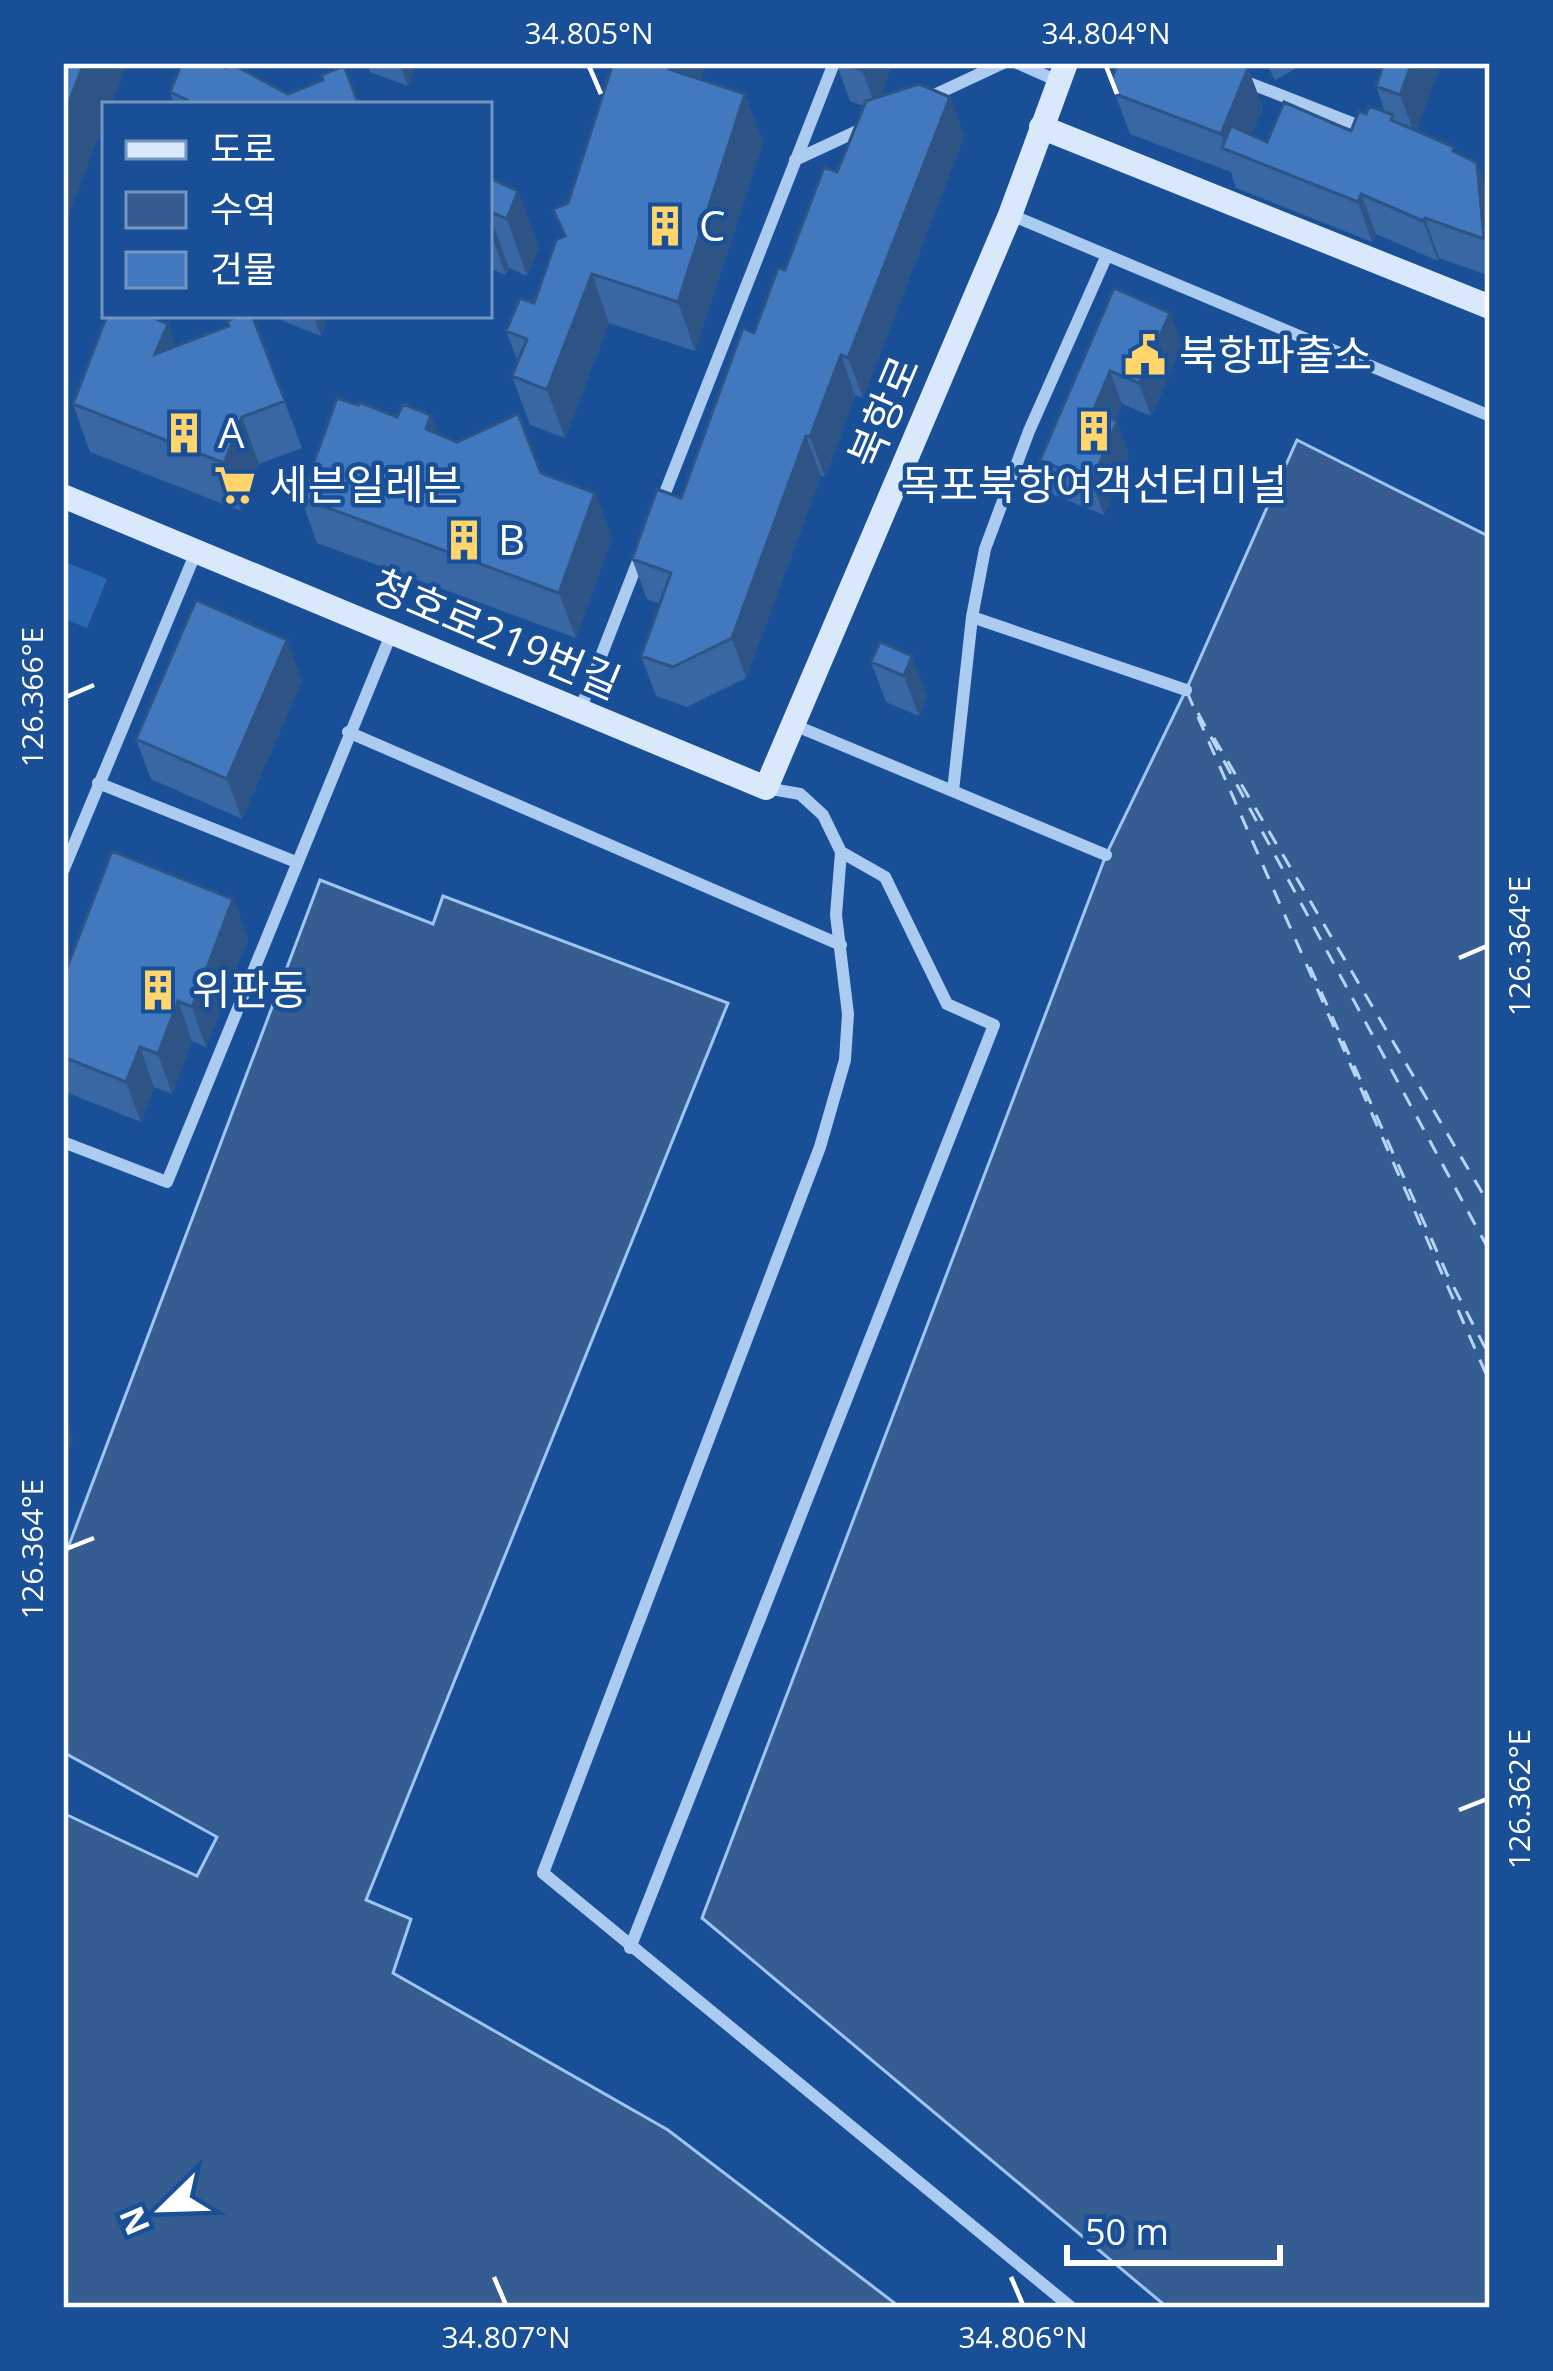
<svg xmlns="http://www.w3.org/2000/svg" width="1553" height="2371" font-family="'Open Sans','Noto Sans KR',sans-serif">
	<rect width="100%" height="100%" fill="#194f97"/>
	<path fill="#2c69b5" d="M63,561l44,18 -20,49 -24,-10z"/>
	<path fill="#355d91" stroke="#9fc5f3" stroke-width="3" d="M1297,440l193,97v1771h-322l-466,-390 404,-1063 80,-165z
		M320,880l113,44 10,-28 285,107 -362,897 45,19 -18,54 275,157 233,178h-838v-495l134,63 20,-39 -154,-85v-191z"/>
	<g fill="none" stroke-linecap="round" stroke-linejoin="round">
		<path stroke="#b8d5f7" stroke-width="3" stroke-dasharray="15 12" stroke-linecap="butt" d="M1187,692l303,691
			M1198,713l292,539
			M1214,738l276,468
			M1310,967l137,307 43,83"/>
		<path stroke="#accbf1" stroke-width="12" d="M1017,63l41,18
			M1239,79l126,49
			M928,98l75,-35
			M795,160l71,-33
			M1011,215l479,201
			M661,503l173,-440
			M972,617l214,73
			M580,710l60,-154
			M794,725l312,130
			M348,732l493,213
			M98,783l198,79
			M766,788l34,6 23,21 18,37 -5,63 12,99 -3,46 -25,87 -277,726 529,435
			M953,791l19,-174 13,-68 44,-118 78,-176
			M63,871l133,-319
			M63,1142l104,40 225,-550
			M630,1948l364,-923 -47,-21 -62,-127 -44,-25"/>
		<path stroke="#dae8fb" stroke-width="24" d="M1041,127l449,180
			M63,496l703,292 244,-573 56,-152"/>
	</g>
	<path fill="#3967a3" d="M367,63h50l-9,23 -38,-14z
		M613,63h93l-6,17 45,14 18,49 -68,208 -86,-28 -44,115 -35,-13 -18,-49 6,-14 -12,-31 28,-28 29,-67 -10,-27 15,-6z
		M836,63h56l-11,33 69,1 14,40 -101,261 -8,-3 -30,82 -4,-1 -75,202 -59,29 -31,-11 -15,-40 19,-52 -13,-5 -15,-40 49,-61 73,-165 83,-161 27,-66 -14,-5z
		M1266,63h40l-31,17z
		M1384,63h57l-25,68 61,32 13,36v77l-51,-18 -1,3 -62,-27 -4,8 -136,-54 -5,-16 -101,-38 -15,-40 133,-26 15,40 -12,27 16,7 84,-11 15,-17 19,-2 -9,-26z
		M170,92l118,2 71,11h-185z
		M489,178l29,13 21,57 -12,28 -18,-8 -3,7 -17,-7z
		M1114,288l56,25 12,33 -31,70 -29,-12 -7,17 14,34 -25,60 -52,-21 -12,-34z
		M252,315l50,133 -43,16 -18,47 -151,-59 -17,-48 103,-58 53,-20z
		M281,315h48l-8,21 -38,-15z
		M438,434l157,59 17,45 -36,100 -259,-95 -16,-45z
		M880,642l47,54 -8,20 -33,-14 -15,-40z
		M302,680l-60,139 -91,-40 -15,-40z
		M233,899l15,40 -42,108 -14,-6 -20,53 -18,-7 -13,35 -78,-31v-113z"/>
	<path fill="#2e5485" d="M84,63h43l-16,42h-6v15l-42,110v-112z
		M399,63h18l-9,23z
		M671,63h35l-19,55 -18,-49z
		M865,63h27l-15,47 -15,-40z
		M1412,63h29l-26,72 -15,-40z
		M1248,68l15,40 -20,48 -17,-7 -5,-15z
		M745,94l18,49 -68,208 -17,-49z
		M950,97l14,40 -101,261 -15,-40z
		M1477,163l13,36v56l-6,-16z
		M518,191l21,57 -12,28 -20,-57z
		M1361,194l15,40 -4,8 -14,-40z
		M489,213l20,55 -3,7 -17,-46z
		M1425,218l14,40 -1,3 -15,-40z
		M592,274l17,49 -44,115 -18,-48z
		M1170,313l12,33 -31,70 -12,-33z
		M313,315h16l-8,21z
		M168,324l17,47 -30,-17z
		M841,355l14,40 -30,82 -15,-40z
		M1110,371l12,33 -17,41 -12,-33z
		M431,415l16,45 -21,-31z
		M242,417l17,47 -18,47 -17,-48z
		M1117,421l12,34 -25,60 -12,-33z
		M806,436l15,40 -75,202 -14,-40z
		M595,493l17,45 -36,100 -17,-45z
		M287,640l15,40 -60,139 -15,-40z
		M912,656l15,40 -8,20 -15,-40z
		M233,899l15,40 -42,108 -14,-40z
		M178,1001l14,40 -20,53 -14,-40z
		M140,1047l14,40 -13,35 -15,-40z
		M63,1413l10,27 -10,23z"/>
	<path fill="#4278be" stroke="#2e5485" stroke-width="3" d="M63,63h21l-21,55z
		M182,63h33l11,5 4,-5 58,31 35,-14 -2,-5 23,-9 15,39h-174l2,-5 -17,-8z
		M613,63h58l-2,6 76,25 -67,208 -86,-28 -45,116 -35,-14 15,-37 -21,-8 14,-33 14,5 22,-63 9,-4 -12,-27 15,-6z
		M841,63h24l-3,7z
		M1118,63h120l10,5 -27,66 -106,-40 -3,-16z
		M1384,63h28l-12,32 -24,-9z
		M919,84l31,13 -102,261 -7,-3 -31,82 -4,-1 -74,202 -59,29 -32,-11 30,-83 -39,-14 25,-70 24,9 62,-170 11,5 24,-65 7,2 39,-103 13,5 29,-71z
		M1284,102l67,29 8,-20 7,3 3,-8 24,9 -2,5 63,27 -1,4 24,12 7,76 -59,-21 -2,3 -62,-27 -3,8 -136,-54 9,-22 36,16z
		M489,178l29,13 -11,28 -18,-8z
		M1114,288l56,25 -31,70 -29,-12 -17,41 24,9 -25,61 -52,-22z
		M107,315h26l7,3 1,-3h6l21,9 -13,30 74,-28 -2,-5 14,-6h11l33,86 -43,16 -18,46 -151,-59z
		M337,398l21,7 1,-3 38,15 6,-13 28,11 -5,14 31,13 61,-28 23,59 54,20 -36,100 -258,-95z
		M196,600l91,40 -60,139 -91,-40z
		M880,642l32,14 -8,20 -33,-14z
		M112,851l121,48 -41,108 -14,-6 -20,53 -18,-7 -14,35 -63,-25v-79z"/>
	<path fill="none" stroke="#fff" stroke-width="4.5" d="M589,66l12,28M1106,66l11,28M66,697l28,-12M1459,958l28,-12M66,1549l28,-11M1459,1810l28,-11M494,2277l12,28M1011,2277l12,28"/>
	<defs>
		<g id="building-bare" transform="scale(3.24)"><path d="M-4-6H4V6H1V3H-1V6H-4ZM-2.5-4.3h1.7v1.8h-1.7ZM.8-4.3h1.7v1.8H.8ZM-2.5-1h1.7V.8h-1.7ZM.8-1h1.7V.8H.8Z" fill="#ffd56c" stroke="#194f97" stroke-width="2.5" paint-order="stroke"/></g>
		<g id="civic-bare" transform="scale(3.24)"><path d="M-.6-6.5H3V-4.5H.6V-3L4-1V1h2V6H-6V1h2V-1L-.6-3ZM-1.2 2.5V6h2.4V2.5Z" fill="#ffd56c" stroke="#194f97" stroke-width="2.5" paint-order="stroke"/></g>
		<g id="supermarket-bare" transform="scale(3.24)"><path d="M-6-5.5h2.5l.6 2H6L4.5 2H-2.5L-4.4-4H-6ZM-1.5 3.2a1.3 1.3 0 1 0 .1 0ZM3 3.2a1.3 1.3 0 1 0 .1 0Z" fill="#ffd56c" stroke="#194f97" stroke-width="2.5" paint-order="stroke"/></g>
	</defs>
	<g fill-rule="evenodd">
		<use href="#building-bare" x="665" y="226"/>
		<use href="#civic-bare" x="1145" y="355"/>
		<use href="#building-bare" x="1094" y="431"/>
		<use href="#building-bare" x="184" y="433"/>
		<use href="#supermarket-bare" x="235" y="485"/>
		<use href="#building-bare" x="464" y="540"/>
		<use href="#building-bare" x="158" y="990"/>
	</g>
	<g text-anchor="middle" stroke-width="9" stroke-linejoin="round" paint-order="stroke">
		<g font-size="42" fill="#fff" stroke="#194f97" text-anchor="start">
			<text x="699" y="241">C</text>
			<text x="1179" y="370">북항파출소</text>
			<text x="218" y="448">A</text>
			<text x="269" y="500">세븐일레븐</text>
			<text x="1094" y="500" text-anchor="middle">목포북항여객선터미널</text>
			<text x="498" y="555">B</text>
			<text x="192" y="1005">위판동</text>
		</g>
		<g font-size="42" fill="#fff" stroke="#194f97">
			<text transform="translate(884 412) rotate(-67)" y="15">북항로</text>
			<text transform="translate(496 634) rotate(23)" y="15">청호로219번길</text>
		</g>
	</g>
	<rect width="1553" height="2371" fill="none" stroke="#194f97" stroke-width="132"/>
	<rect x="102" y="102" width="390" height="216" fill="#194f97" stroke="#7595c1" stroke-width="3"/>
	<rect x="126" y="141" width="60" height="18" fill="#dae8fb" stroke="#7595c1" stroke-width="3"/>
	<text x="210" y="162" font-size="36" fill="#ffffff">도로</text>
	<rect x="126" y="192" width="60" height="36" fill="#355d91" stroke="#7595c1" stroke-width="3"/>
	<text x="210" y="222" font-size="36" fill="#ffffff">수역</text>
	<rect x="126" y="252" width="60" height="36" fill="#4278be" stroke="#7595c1" stroke-width="3"/>
	<text x="210" y="282" font-size="36" fill="#ffffff">건물</text>
	<g transform="translate(162 2209) rotate(247)" stroke="#194f97" stroke-width="9" paint-order="stroke">
	<path d="M0-9L21 45L0 30L-21 45Z" fill="#ffffff"/>
	<text y="-18" font-size="33" font-weight="bold" text-anchor="middle" fill="#ffffff">N</text>
	</g>
	<path d="M1067 2245v18h213v-18" fill="none" stroke="#ffffff" stroke-width="6"/>
	<text x="1085" y="2245" font-size="36" fill="#ffffff" stroke="#194f97" stroke-width="9" paint-order="stroke">50 m</text>
	<rect x="66" y="66" width="1421" height="2239" fill="none" stroke="#fff" stroke-width="4.5"/>
	<g font-size="30" text-anchor="middle" fill="#fff">
		<text x="589" y="44">34.805°N</text>
		<text x="1106" y="44">34.804°N</text>
		<text transform="translate(33 697) rotate(-90)" y="10">126.366°E</text>
		<text transform="translate(1520 946) rotate(-90)" y="10">126.364°E</text>
		<text transform="translate(33 1549) rotate(-90)" y="10">126.364°E</text>
		<text transform="translate(1520 1799) rotate(-90)" y="10">126.362°E</text>
		<text x="506" y="2348">34.807°N</text>
		<text x="1023" y="2348">34.806°N</text>
	</g>
</svg>
